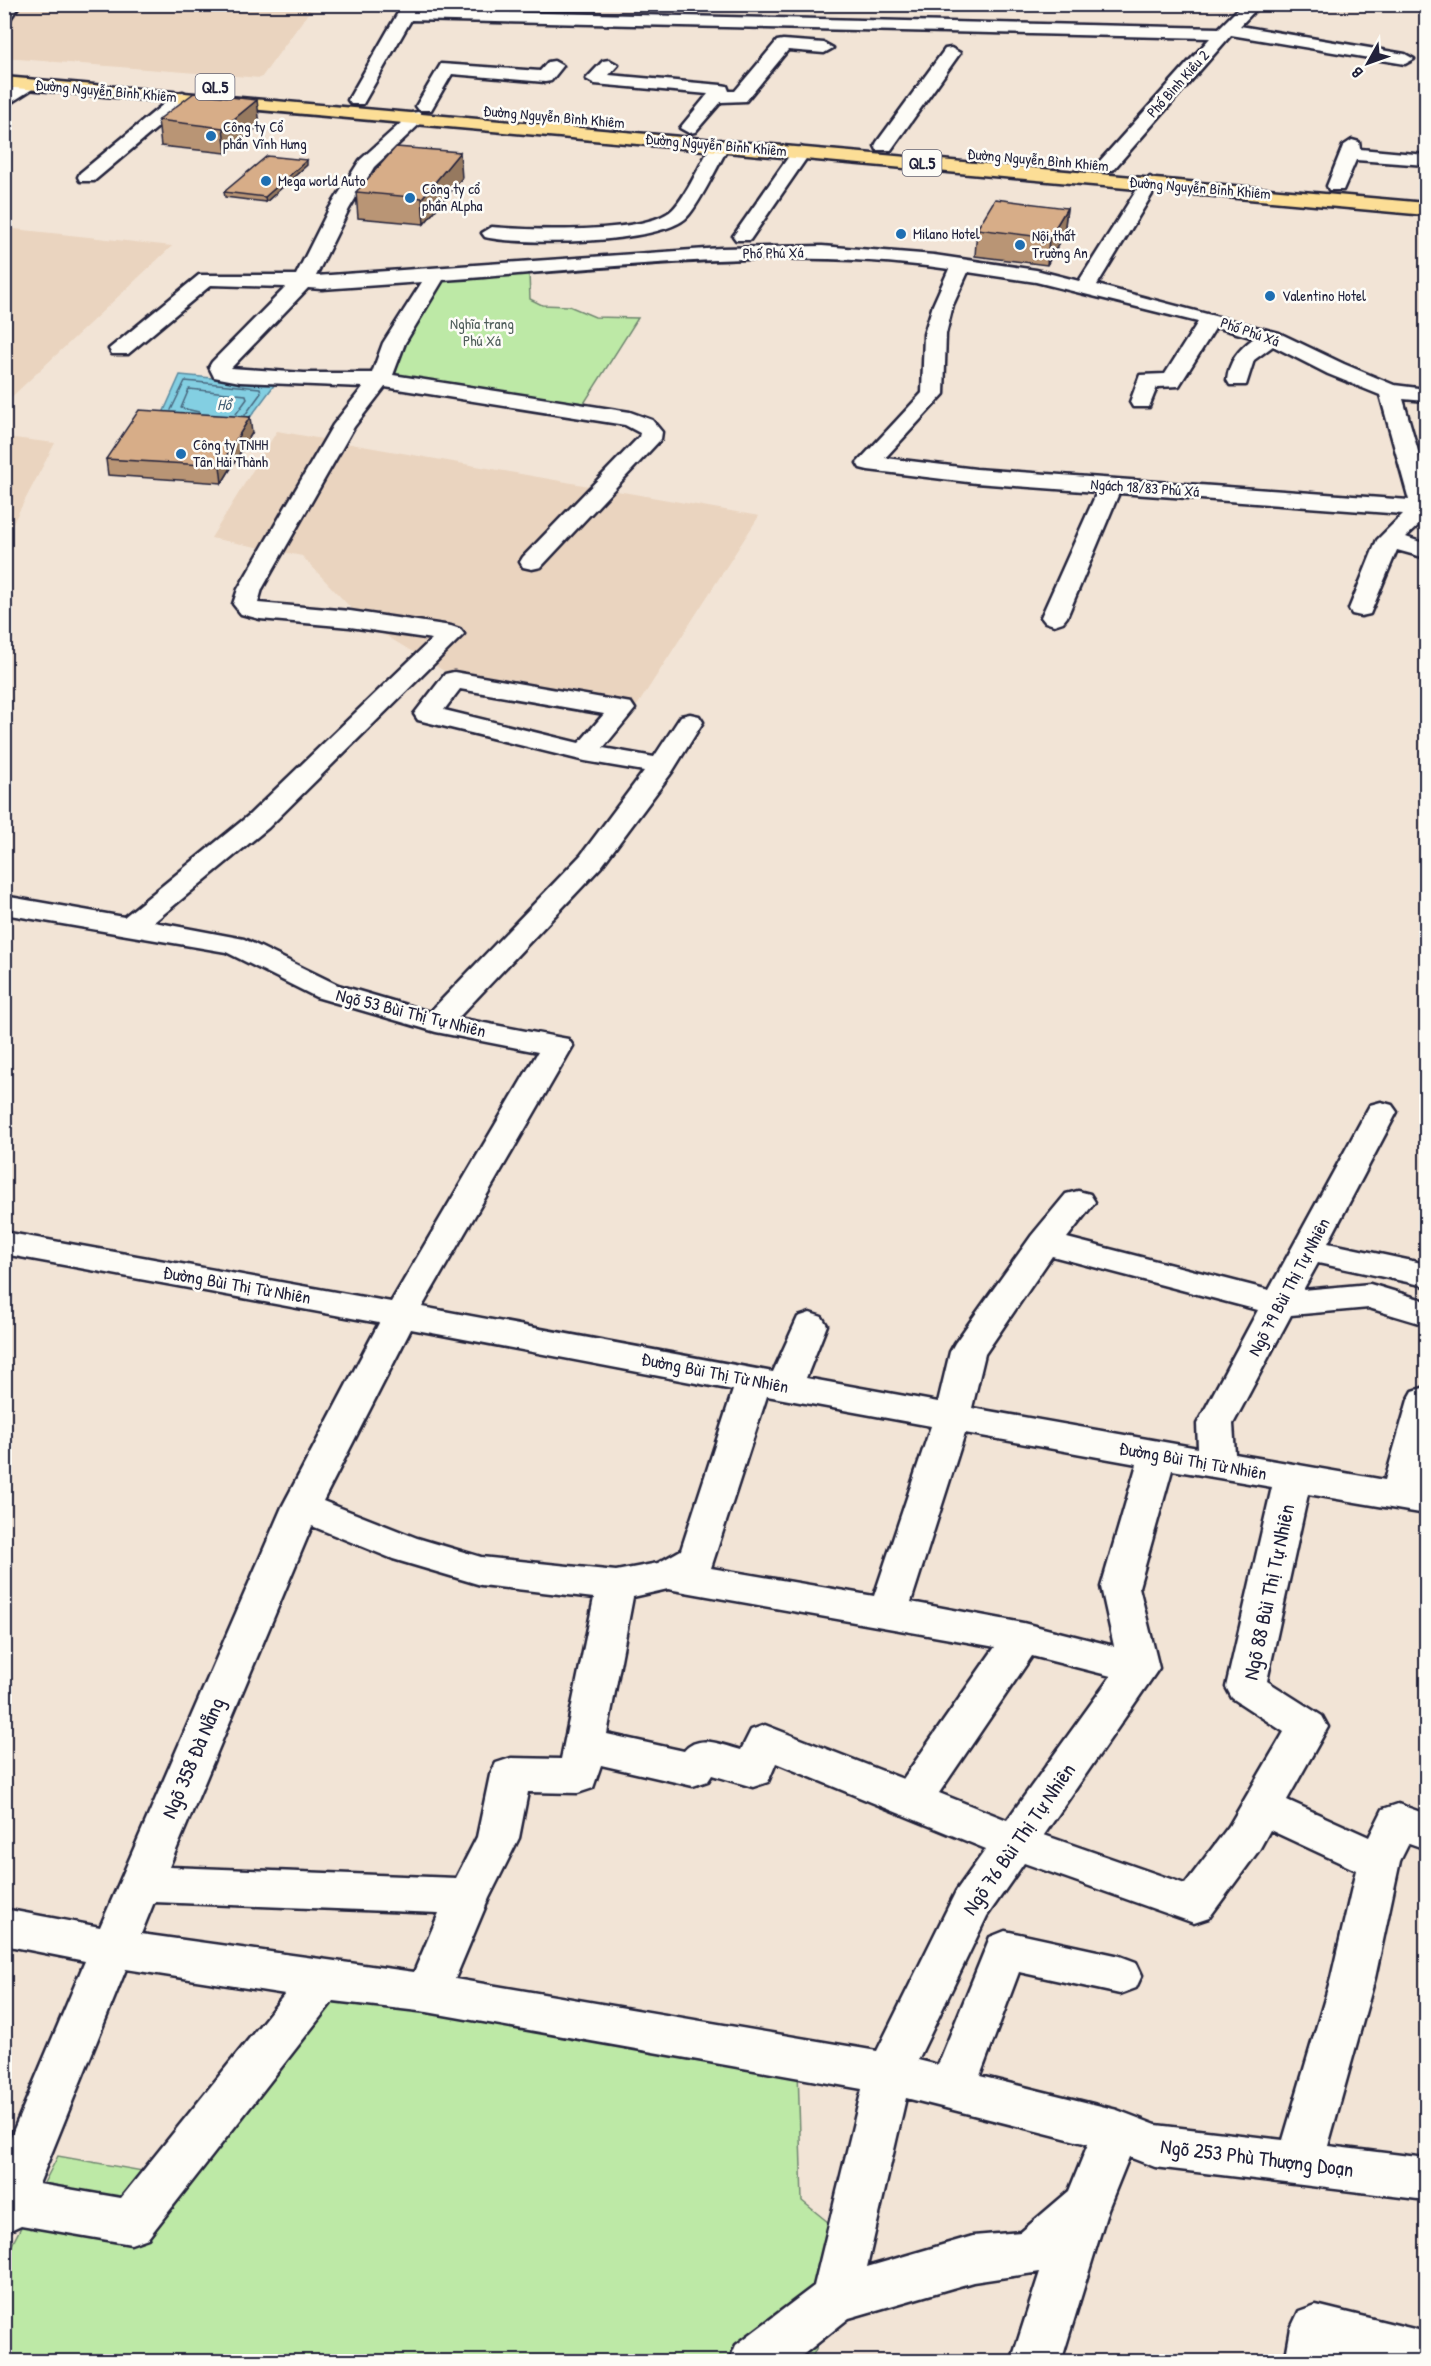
<svg xmlns="http://www.w3.org/2000/svg" width="1431" height="2366" font-family="'Patrick Hand',sans-serif">
	<rect width="100%" height="100%" fill="#f2e4d6"/>
	<filter id="ink" filterUnits="userSpaceOnUse"><feTurbulence type="fractalNoise" baseFrequency=".0167" numOctaves="2"/><feDisplacementMap in="SourceGraphic" scale="12" xChannelSelector="R" yChannelSelector="G"/><feConvolveMatrix kernelMatrix="1 2 1 2 8 2 1 2 1" color-interpolation-filters="sRGB"/></filter>
	<g filter="url(#ink)">
		<path fill="#ead4bf" d="M4,5h310l-53,73 -256,-20z
			M5,228l167,18 -167,157 -1,-175z
			M277,431l482,85 -122,190 -183,-29 -89,-54 -63,-67 -91,-18z
			M5,437l50,6 -50,95 -1,-101z"/>
		<path fill="#bde9a6" stroke="#708670" stroke-width="1.5" d="M529,273l1,26 12,6 27,1 26,11 43,1 -55,87 -196,-29 55,-98z
			M296,1986l502,84 4,131 59,48 -51,113 -805,-1 -1,-101 54,-104 135,24z"/>
		<path fill="#83cfe2" stroke="#5c8a9f" stroke-width="1.5" d="M180,375l95,9 -35,47 -80,-11z"/>
		<g fill="none" stroke-linecap="round" stroke-linejoin="round">
			<path stroke="#49677e" stroke-width="1.5" d="M171,410l14,-29 75,7 1,5 -16,22
				M199,412l-18,-4 8,-19 57,6 1,4 -11,15"/>
			<g stroke="#22223b" stroke-width="5">
				<path id="minor" d="M4,4h16l-10,15 -6,1z
					M403,4h17l-3,6 802,18 24,-24h18l-21,22 165,28 9,5 -9,5 -174,-29 -118,135h-14l-2,-4 2,-4 111,-124 -799,-18 -48,84h-12l-3,-4z
					M783,40l41,3 9,5 -9,5 -36,-3 -42,51 -25,1 -26,30 -6,1 -9,-5 28,-34 -113,-10 -9,-5 17,-18 6,-1 9,5 -9,10 112,10 6,1 2,5h6l42,-50z
					M951,48l9,5 -69,97h-14l-2,-4 2,-4 68,-93z
					M554,61l9,5 -12,15 -6,1 -93,-8 -21,36h-12l-3,-4 25,-42 99,7 8,-9z
					M28,79l9,5 -3,4 -30,19v-14z
					M183,92l9,5 -3,4 -95,80h-14l-2,-4 2,-4 97,-80z
					M418,112l9,5 -53,50 -25,42 -33,67 405,-28 101,-2 112,9 102,15 43,11 62,-98 9,-6 9,6 -62,102 182,48 65,31 50,21 32,4v12l-23,-2 23,80v39l-20,19 20,7v14l-29,-8 -27,64 -9,2 -9,-2 -3,-5 28,-69 26,-26 -284,-21 -52,124 -4,5 -9,3 -9,-3 -4,-5 56,-125 -121,-9 -108,-13 -8,-2 -3,-5 65,-70 2,-59 9,-29 16,-36c-167,-24 -339,-1 -506,11l-38,63 -12,32 237,37 22,8 10,12 -1,7 -120,128 -9,2 -9,-2 -3,-5 3,-5 116,-120 1,-4 -15,-8 -240,-38 -31,40 -92,162 -4,14 92,8 101,15 9,3 4,5 -196,194 -114,94 90,17 94,46 92,27 151,-157 63,-84 -59,-10 -167,-41 -4,-6 31,-40 9,-2 177,31 4,6 -32,39 51,9 27,-41 9,-2 9,2 4,6 -31,50 -71,95 -143,151 99,19 11,2 5,7 -151,261 351,65 25,-55 12,-4 12,4 5,8 -21,53 132,24 12,-50 5,-9 77,-108 34,-41 12,-3 12,3 5,8 -28,36 202,52 101,-185 11,-3 11,3 5,7 -69,131 98,21v22l-108,-23 -15,27 67,-6 56,17v24l-57,-17 -78,7 -58,109 2,30 150,26 23,-80 5,-9 13,-4v77l-5,21 5,1v28l-118,-20 -41,187 55,35 6,11 -41,73 82,37 14,-28 15,-5 28,10v35l-17,-6 -9,18 -25,117 -47,168 98,12v42l-271,-33 -26,-10 -21,52 -47,153h-50l29,-90 -67,10 -124,36 -55,44h-65l7,-17 78,-59 48,-197 -435,-77 -94,-11 -185,237 -17,6 -110,-19 -17,8v-80l81,-192 -81,-16v-36l96,18 182,-420 97,-184 -375,-69v-22l387,70 147,-250 -102,-20 -120,-35 -90,-45 -222,-38v-18l120,21 124,-101 184,-177 -82,-12 -90,-8 -19,-5 -8,-10 5,-15 95,-164 30,-38 -123,-5 -26,-5 -5,-10 3,-5 74,-75 -75,-2 -83,69h-16l-3,-5 90,-74h97l33,-66 31,-49 52,-47zM968,272l68,10 162,40 -33,52 -25,1 -10,27 3,5h16l8,-20 22,-1 37,-59 38,11c-15,11 -25,23 -27,42l3,5h16l8,-25 19,-14 55,28 52,21 29,105 -433,-31 -91,-11 59,-64 2,-60 7,-29zM422,282l-39,61 -11,30h-68l-73,-5 77,-80 14,1zM460,689l144,25 -25,29 -135,-33zM1052,1256l206,54 -61,114 1,24 -226,-40 13,-54zM411,1329l322,61 -52,160 -23,13 -42,8 -135,-14 -64,-19 -94,-37zM767,1396l164,30 -57,170 -163,-28zM965,1433l172,31 -36,123 13,59 -91,-23 -112,-21zM1172,1470l100,17 -46,200 6,11 52,34 -55,94 -44,58 -141,-49 115,-167 -20,-81zM312,1526l81,33 88,26 113,13 -33,161 -50,-1 -15,5 -6,12 -13,62 -21,41 -287,-11zM668,1589l322,57 5,1 -92,132 -138,-54 -14,5 -10,20c-19,-5 -42,-17 -57,1l-77,-17 26,-137zM1032,1656l79,20 -104,144 -68,-27zM776,1763l210,86 -30,42 -79,160 -422,-72 34,-81 30,-60 9,-46 50,1 15,-5 8,-23 92,21 15,-5 4,-6 41,12 15,-5zM1270,1830l86,40 -25,108 -48,162 -127,-15 -39,-15 -137,-34 39,-104 101,22 16,-6 6,-13 -6,-13 -16,-6 -115,-25 -15,6 -52,128 -20,-5 69,-144 37,-53 170,60 15,-5 50,-68zM154,1902l285,11 -25,59 -273,-38zM126,1969l159,25 -164,204 -82,-14zM906,2098l182,46 -19,47 -48,41 -48,4 -106,31z
					M720,140l9,6c-10,17 -30,59 -42,71 -26,27 -166,29 -202,20l-3,-4 10,-6c36,3 156,8 181,-18 14,-14 27,-45 38,-63z
					M1352,140l7,2 1,7 66,6v10l-70,-5 -13,30h-14l-2,-4 16,-40z
					M801,147l9,6 -60,87h-14l-3,-4 3,-4 58,-83z
					M1316,2305l110,27v30h-71l-19,-5 -1,5h-50l6,-34 8,-17z"/>
			</g>
			<g stroke="#22223b" stroke-width="5">
				<path id="highway" d="M4,77l1422,126v12l-1422,-128z"/>
			</g>
			<use href="#minor" fill="#fdfcf7" fill-rule="evenodd"/>
			<use href="#highway" fill="#fcde96" fill-rule="evenodd"/>
		</g>
		<path fill="#b99575" stroke="#22223b" stroke-width="1.5" d="M158,120l102,5 -34,28 -65,-7z
			M307,165l-41,37 -41,-5 -1,-5z
			M462,178l-38,46 -66,-6 -2,-26z
			M1067,208l-3,26 -17,31 -72,-9 2,-27z
			M252,433l-30,50 -114,-8 -2,-16z"/>
		<path fill="#96795f" stroke="#22223b" stroke-width="1.5" d="M257,100l3,25 -34,28 -3,-25z
			M460,152l2,26 -38,46 -2,-26z
			M307,160v5l-41,37 -1,-5z
			M1067,208l-3,26 -17,31 2,-27z
			M250,417l2,16 -30,50 -2,-17z"/>
		<path fill="#d7ad88" stroke="#22223b" stroke-width="1.5" d="M194,93l63,7 -34,28 -65,-8z
			M396,147l64,5 -38,46 -66,-6z
			M267,156l40,4 -42,37 -41,-5z
			M995,199l72,9 -18,30 -72,-9z
			M139,410l111,7 -30,49 -114,-7z"/>
	</g>
	<g fill="#1f6fb2" stroke="#fdfcf7" stroke-width="2">
		<circle cx="211" cy="136" r="6"/>
		<circle cx="266" cy="181" r="6"/>
		<circle cx="410" cy="198" r="6"/>
		<circle cx="901" cy="234" r="6"/>
		<circle cx="1020" cy="245" r="6"/>
		<circle cx="1270" cy="296" r="6"/>
		<circle cx="181" cy="454" r="6"/>
	</g>
	<g text-anchor="middle" stroke-width="5" stroke-linejoin="round" paint-order="stroke">
		<g font-size="15" fill="#22223b" stroke="#fdfcf7">
			<text transform="translate(1178 84) rotate(-48)" y="5">Phố Bình Kiều 2</text>
			<text transform="translate(106 91) rotate(5)" y="5">Đường Nguyễn Bỉnh Khiêm</text>
			<text transform="translate(554 117) rotate(5)" y="5">Đường Nguyễn Bình Khiêm</text>
			<text transform="translate(716 145) rotate(5)" y="5">Đường Nguyễn Bỉnh Khiêm</text>
			<text transform="translate(1038 160) rotate(5)" y="5">Đường Nguyễn Bình Khiêm</text>
			<text transform="translate(1200 188) rotate(5)" y="5">Đường Nguyễn Bỉnh Khiêm</text>
			<text transform="translate(773 253) rotate(-1)" y="5">Phố Phú Xá</text>
			<text transform="translate(1250 332) rotate(19)" y="5">Phố Phú Xá</text>
			<text transform="translate(1145 488) rotate(4)" y="5">Ngách 18/83 Phú Xá</text>
		</g>
		<g font-size="15" fill="#22223b" stroke="#fdfcf7" text-anchor="start">
			<text x="223" y="132">Công ty Cổ<tspan x="223" dy="17">phần Vĩnh Hưng</tspan></text>
			<text x="278" y="186">Mega world Auto</text>
			<text x="422" y="194">Công ty cổ<tspan x="422" dy="17">phần ALpha</tspan></text>
			<text x="913" y="239">Milano Hotel</text>
			<text x="1032" y="241">Nội thất<tspan x="1032" dy="17">Trường An</tspan></text>
			<text x="1282" y="301">Valentino Hotel</text>
			<text x="193" y="450">Công ty TNHH<tspan x="193" dy="17">Tân Hải Thành</tspan></text>
		</g>
		<g font-size="15" fill="#505e5b" stroke="#fdfcf7">
			<text x="482" y="329">Nghĩa trang<tspan x="482" dy="17">Phú Xá</tspan></text>
		</g>
		<g fill="#fdfcf7" stroke="#646373" stroke-width="1.5">
			<rect x="195.5" y="74" width="39" height="26" rx="4.5"/>
			<rect x="902.5" y="150" width="39" height="26" rx="4.5"/>
		</g>
		<g font-size="16" font-weight="bold" fill="#22223b">
			<text x="215" y="93">QL.5</text>
			<text x="922" y="169">QL.5</text>
		</g>
		<g font-size="16" font-style="italic" fill="#445f75" stroke="#fdfcf7">
			<text x="224" y="410">Hồ</text>
		</g>
		<g font-size="18" fill="#22223b" stroke="#fdfcf7">
			<text transform="translate(411 1013) rotate(14)" y="6">Ngõ 53 Bùi Thị Tự Nhiên</text>
			<text transform="translate(237 1285) rotate(10)" y="6">Đường Bùi Thị Từ Nhiên</text>
			<text transform="translate(1289 1287) rotate(-62)" y="6">Ngõ 79 Bùi Thị Tự Nhiên</text>
			<text transform="translate(715 1373) rotate(11)" y="6">Đường Bùi Thị Từ Nhiên</text>
			<text transform="translate(1193 1461) rotate(10)" y="6">Đường Bùi Thị Từ Nhiên</text>
		</g>
		<g font-size="21" fill="#22223b" stroke="#fdfcf7">
			<text transform="translate(1269 1592) rotate(-78)" y="7">Ngõ 88 Bùi Thị Tự Nhiên</text>
			<text transform="translate(193 1758) rotate(-67)" y="7">Ngõ 358 Đà Nẵng</text>
			<text transform="translate(1019 1839) rotate(-55)" y="7">Ngõ 76 Bùi Thị Tự Nhiên</text>
			<text transform="translate(1257 2158) rotate(7)" y="7">Ngõ 253 Phù Thượng Doạn</text>
		</g>
	</g>
	<rect width="1431" height="2366" fill="none" stroke="#fdfcf7" stroke-width="24"/>
	<rect x="12" y="12" width="1407" height="2342" fill="none" stroke="#22223b" stroke-width="2" filter="url(#ink)"/>
	<g transform="translate(1368 63) rotate(230)" stroke="#fdfcf7" stroke-width="4.5" paint-order="stroke">
	<path d="M0-4.5L10 22L0 15L-10 22Z" fill="#22223b"/>
	<text y="-9" font-size="16" font-weight="bold" text-anchor="middle" fill="#22223b">B</text>
	</g>
</svg>
